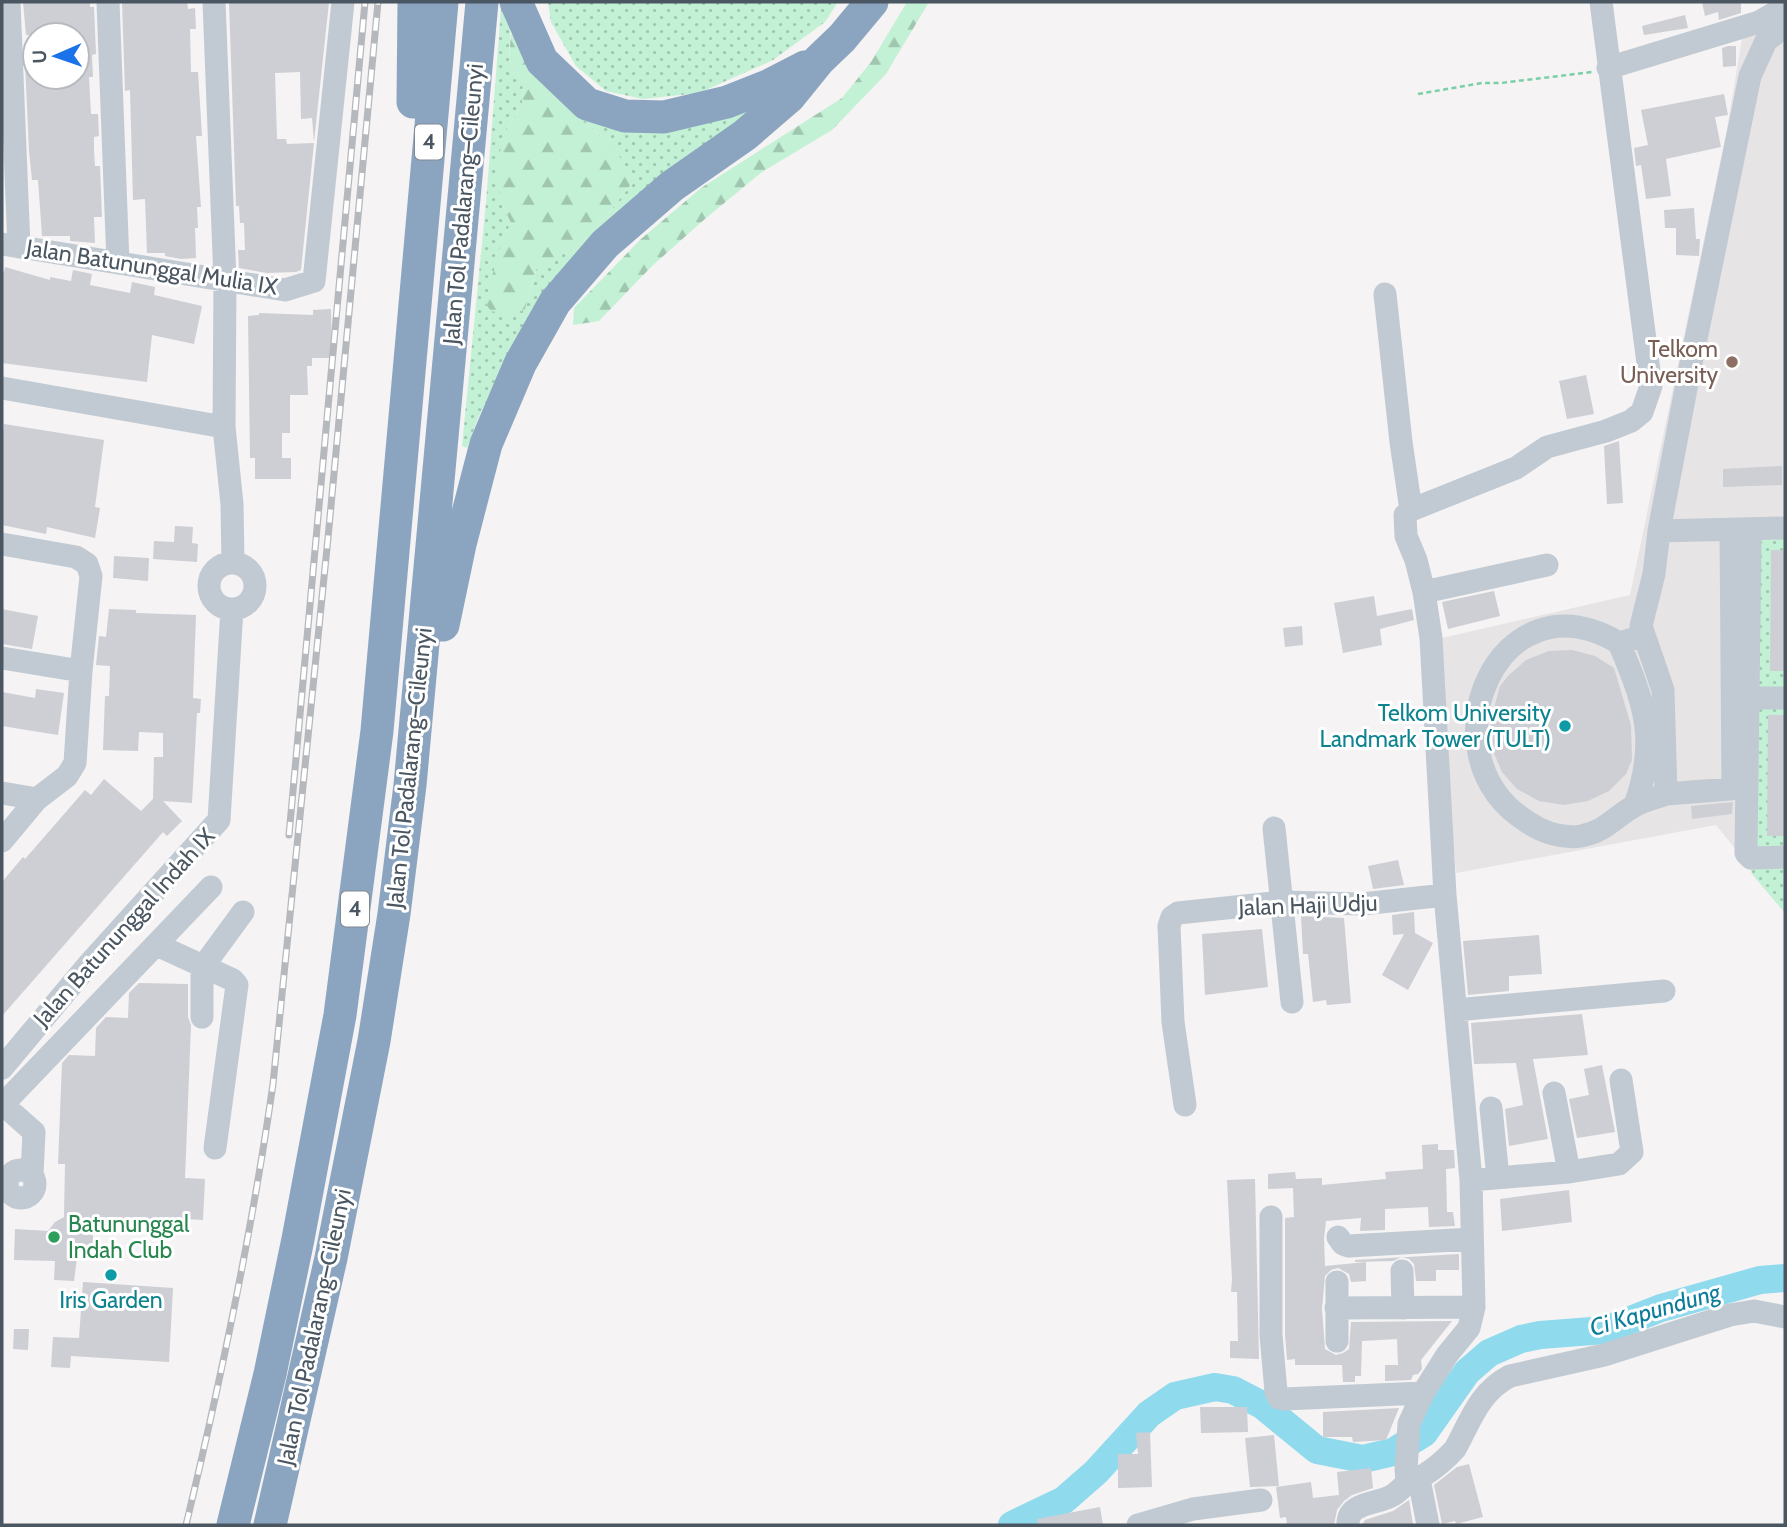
<svg xmlns="http://www.w3.org/2000/svg" width="1787" height="1527" font-family="Cabin,sans-serif">
	<defs>
		<pattern id="green-dots" width="8" height="8" patternUnits="userSpaceOnUse" patternTransform="scale(1.75)"><rect width="8" height="8" fill="#c3f1d5"/><path d="M2 2h.1M6 6h.1" fill="none" stroke="#a0c6b0" stroke-width="1.8" stroke-linecap="round"/></pattern>
		<pattern id="forest-firs" width="22" height="20" patternUnits="userSpaceOnUse" patternTransform="scale(1.75)"><rect width="22" height="20" fill="#c3f1d5"/><path d="M5 1l3.5 6h-7zM16 11l3.5 6h-7z" fill="#a0c6b0"/></pattern>
	</defs>
	<rect width="100%" height="100%" fill="#f5f3f3"/>
	<path fill="#e6e4e5" d="M1785,7v906l-33,-39 -2,-7 -34,-42 -260,48 -12,-121 -2,-114 188,-43 97,-466 17,-103z"/>
	<path fill="url(#green-dots)" d="M548,2h290l-13,20 -52,38 -74,33 -56,6 -37,-8 -30,-25 -25,-44z
		M501,9l10,3 -2,48 14,22 -1,22 -16,27 -6,69 11,23 -10,20 24,66 12,-42c10,-6 20,-10 30,-15 24,-14 49,-49 66,-70l-30,-45 -26,-20 -12,-18 29,15 171,-18 -254,256 -33,66 -11,30 -5,-2 24,-243z
		M1753,533h32v380l-33,-39 -2,-7z"/>
	<path fill="url(#forest-firs)" d="M907,2h22l-43,72 -54,56 -70,42 -56,46 -54,48 -53,55 -26,4 1,-17 67,-69 60,-51 141,-90 29,-36z
		M511,33l22,33 32,33 12,18 26,20 17,20 13,25c-17,21 -42,56 -66,70 -9,6 -20,9 -30,15l-12,42 -14,7 -20,-5 -6,-8 16,-60 10,-20 -11,-23 -3,-39 9,-30 16,-27 1,-22 -14,-22z"/>
	<g fill="none" stroke-linecap="round" stroke-linejoin="round">
		<path stroke="#90daee" stroke-width="28" d="M1012,1525l52,-25 32,-28 53,-58 26,-18 40,-9 18,3 29,15 55,45 46,9 30,-7 31,-19 43,-61 22,-19 32,-14 19,-4 65,-5 56,-22 99,-28 25,-2"/>
	</g>
	<path fill="#cdcfd5" d="M23,2h67v5h4l2,47 -4,1 1,22h-4l2,37h7l1,22 -5,1v13l1,16h5l2,51h-8l1,26 -25,-2v-5h-28l-4,-56h-6l-3,-29 -4,-88h10v14h42v-42h-51z
		M122,2h65l1,7 7,-1 1,21h-6l1,43h7l4,64h-6l5,71h-4l1,21h-3l1,30 -15,1 -16,-3v-3h-18l-2,-54 -12,1 -3,-110 -5,1z
		M229,2h100l-15,140 -2,-24 -11,1 -1,-47 -25,1 2,66h9l1,5 27,-1 -13,127 -5,2 -29,1 -28,-5 -1,-18h7l-1,-27h-4l-1,-17h-3z
		M1702,2h39v11l-22,7 -1,-8 -13,4z
		M1685,15l3,13 -44,7 -2,-9z
		M1728,46h8v20l-13,1 -1,-19z
		M1724,94l4,21 -13,2 6,30 -55,12 5,37 -25,3 -5,-34 -5,1 -2,-18 14,-3 -7,-35z
		M1694,208l2,31h4l-1,17 -23,-1v-27h-11l-1,-18z
		M5,267l45,13v-3l21,4 2,-11 19,4 -2,11 40,8 2,-11 23,5 -1,8 48,11 -8,38 -42,-9 -5,47 -145,-19v-92l2,1z
		M331,309l1,49h-20v8h-5l1,29h-18v38h-8v25h9v21h-36v-21h-5l-2,-142 11,-1v-2l54,2v-5z
		M1586,375l8,39 -27,5 -8,-38z
		M4,424l100,16 -9,67 5,1 -5,30 -48,-11 -1,7 -44,-9v-85z
		M1619,441l4,62 -16,1 -3,-58z
		M1782,466v19l-59,2v-18z
		M175,526l18,1 -1,16 6,1 -1,18 -44,-3 1,-18 20,1z
		M1771,550h14v121h-15z
		M114,556l35,2 -1,23 -35,-3z
		M1494,591l6,25 -52,13 -6,-27z
		M1374,596l3,20 35,-7 2,11 -34,9 2,16 -39,8 -9,-50z
		M2,609l36,7 -6,33 -30,-5z
		M109,609l27,1v3l60,2 -3,83 8,1 -1,14h-3l-5,90 -29,-2 19,20 -15,15 -4,-4 -161,184v-134l21,-25 2,2 60,-69 6,5 13,-16 37,32 12,-12 1,-42h9v-24l-24,-1 -1,19 -35,-1 2,-54h4l1,-30 -14,-1 3,-29 7,1z
		M1302,626l1,19 -18,2 -2,-19z
		M1572,650l23,6 19,12 17,57 1,35 -6,14 -17,17 -21,10 -24,4 -25,-4 -22,-12 -15,-17 -9,-21 -2,-33 9,-32 8,-10 18,-16 23,-9z
		M36,689l28,4 -6,42 -56,-9v-34l33,6z
		M1768,715h17v121h-18z
		M1733,802l-1,12 -40,5 -1,-13z
		M1398,860l6,25 -31,4 -5,-23z
		M1414,912l1,21 18,10 -25,47 -26,-15 22,-41 -11,1 -1,-20z
		M1301,916l43,2 7,85 -24,2 -1,-5 -13,2 -5,-48h-5z
		M1262,929l6,58 -63,8 -3,-61z
		M1539,935l3,39 -33,2v15l-41,4 -5,-54z
		M139,983l49,1v33l3,8 -6,153 20,1 -2,41 -33,-2v5l-77,-3v24l-15,7 -4,30 -20,-1 1,-19 -41,-1 1,-31 33,2 7,-9 9,-5 1,-53h-7l4,-101 7,-8 26,1 1,-28 10,-11 22,1 1,-25z
		M1582,1014l6,41 -55,4 15,80 -39,7 -4,-37 18,-4 -7,-42 -42,1 -3,-41z
		M1602,1065l13,67 -38,6 -8,-39 20,-4 -5,-26z
		M1438,1144v6h16l1,18 -9,1 1,43h6l2,14 -26,1 -1,-20 -43,2v21l-25,1 1,-13 -35,3 -2,17 1,28 41,-4v19l-15,1 -2,-8 -11,-6 -7,2 -6,6 -3,33 3,40 11,6 7,-2 6,-4 2,-27 101,-1 -31,39 1,9 -4,5 -5,1 -2,5 -26,1v-16h13l-1,-26 -35,2 -1,35h-6v6h-12l-1,-17h-47v-6l-8,1 -2,-26v-116l9,-1 -1,-29 -25,1v-15l27,-2 1,7 26,-1v7l64,-6 -1,-7 38,-3 -1,-24z
		M1255,1179l4,180 -29,-1v-17h8l-1,-49h-6l1,-13 -5,-99z
		M1569,1190l3,32 -70,9 -2,-32z
		M1459,1254v16h-23v11h-20l-2,-17 -5,-5 -7,-2 -9,4 -38,1v-2z
		M83,1282l90,6 -4,74 -98,-6 -1,12 -19,-1 2,-30 26,1z
		M14,1329h15l-1,21 -15,-1z
		M1200,1407h47l1,25 -47,1z
		M1399,1408l-13,32 -33,2 -1,-5h-29v-25z
		M1150,1432l2,55 -34,1v-34h20l-2,-21z
		M1274,1435l5,51 -29,1 -5,-49z
		M1469,1464l14,53 -27,7 -1,-3 -13,3 -8,-39 23,-18z
		M1371,1468l2,20 -21,7 -8,6 -7,9 -3,15h-47l-1,-8 -6,1 -4,-31 35,-5 2,16 26,-3 -2,-23z
		M1409,1500l4,24 -51,1 3,-5 28,-9z
		M1100,1507l3,18h-65l-1,-6z"/>
	<g fill="none" stroke-linecap="round" stroke-linejoin="round">
		<path stroke="#7ad0a6" stroke-width="2.5" stroke-dasharray="5 3.5" stroke-linecap="butt" d="M1418,94l64,-11h19l91,-11"/>
		<path stroke="#c1cad2" stroke-width="23" d="M9,2l10,245
			M108,2l10,261
			M214,2l11,278 -1,147 8,77 1,58
			M1608,68l151,-46 26,-15
			M2,244l283,46 29,-9 29,-279
			M1385,294l16,148 10,68
			M2,388l222,39
			M1659,531l126,-3
			M1731,531l2,255 -3,3 -64,5 -3,-104 -22,-64 13,-52 5,-43 29,-153 62,-302 16,-35 19,-15
			M1750,541l-4,312 5,5 34,-1
			M2,544l74,13 11,7 4,12 -10,95 -6,92 -8,13 -30,23 -35,42
			M209 586a23 23 0 1 1 46 0a23 23 0 1 1-46 0Z
			M1424,592l123,-27
			M1643,636l-24,7c-121,-73 -198,111 -93,178 16,11 36,18 55,15 26,-5 34,-20 55,-31 9,-5 20,-7 30,-11
			M1619,643c26,61 39,98 16,162
			M2,658l79,13
			M1749,698h36
			M2,793l35,6
			M1274,828l18,174
			M157,945l76,35 4,5 -22,163
			M1456,1010l208,-19
			M202,1017v-49l41,-56
			M2,1068l87,-104 130,-144 13,-211
			M1554,1093l15,79
			M1185,1105l-12,-83 -4,-96 3,-9 6,-4 105,-11 79,2 83,-9
			M1491,1108l7,70
			M7 1184a14 14 0 1 1 28 0a14 14 0 1 1-28 0Z
			M32,1175l2,-43 -26,-23 -1,-4 3,-8 201,-210
			M1471,1180l98,-8 50,-8 13,-12 -11,-72
			M1271,1217v118l5,57 3,6 5,1 139,-6
			M1338,1237l5,7 6,2 123,-7
			M1402,1271l1,37
			M1336,1308l138,-1
			M1337,1341v-59
			M1419,1479l9,46
			M1407,1483c18,-6 35,-20 48,-34 16,-29 24,-57 55,-73l94,-21 126,-40 24,-4 31,6
			M1138,1525l55,-16 68,-9
			M1348,1525c-1,-24 30,-20 45,-30 5,-3 10,-8 14,-12l-1,-14 3,-45 14,-31 24,-38 22,-27 5,-21 -3,-127 -26,-285 -14,-257 -7,-46 -8,-32 -10,-24 -1,-21 6,-5 105,-42 31,-21 59,-16 25,-10 11,-9 9,-26 -50,-384"/>
		<path stroke="#8ba5c1" stroke-width="33" d="M516,2l26,59 45,43 38,12 39,1 63,-15 43,-17 35,-18
			M413,102l1,-100
			M443,625l17,-81 26,-100 34,-80 35,-62 50,-58 67,-58 73,-51 44,-38 30,-37 23,-22 30,-36
			M233,1525l37,-151 28,-135 42,-224 37,-284 65,-729
			M270,1525l61,-267 43,-217 20,-127 16,-129 72,-783"/>
		<g stroke="#b5b8bd" stroke-width="7">
			<path id="rail" d="M289,835l76,-833
				M186,1525c35,-146 66,-293 87,-441l55,-546 50,-536"/>
		</g>
		<use href="#rail" stroke="#fff" stroke-width="4.5" stroke-dasharray="13" stroke-linecap="butt"/>
	</g>
	<circle fill="#8d6e63" stroke="#fff" stroke-width="2.5" cx="1732" cy="362" r="7"/>
	<g fill="#0f9aa8" stroke="#fff" stroke-width="2.5">
		<circle cx="1565" cy="726" r="7"/>
		<circle cx="111" cy="1275" r="7"/>
	</g>
	<circle fill="#2e9e5b" stroke="#fff" stroke-width="2.5" cx="54" cy="1237" r="7"/>
	<g text-anchor="middle" stroke-width="6" stroke-linejoin="round" paint-order="stroke">
		<g fill="#fff" stroke="#808990" stroke-width="2">
			<rect x="415" y="124.5" width="28" height="35" rx="5"/>
			<rect x="341" y="891.5" width="28" height="35" rx="5"/>
		</g>
		<g font-size="21" font-weight="bold" fill="#4a5661">
			<text x="429" y="149">4</text>
			<text x="355" y="916">4</text>
		</g>
		<g font-size="23" fill="#4a5661" stroke="#fff">
			<text transform="translate(463 204) rotate(-85)" y="8">Jalan Tol Padalarang–Cileunyi</text>
			<text transform="translate(152 267) rotate(9)" y="8">Jalan Batununggal Mulia IX</text>
			<text transform="translate(409 768) rotate(-84)" y="8">Jalan Tol Padalarang–Cileunyi</text>
			<text transform="translate(1308 905) rotate(-2)" y="8">Jalan Haji Udju</text>
			<text transform="translate(124 927) rotate(-48)" y="8">Jalan Batununggal Indah IX</text>
			<text transform="translate(314 1327) rotate(-78)" y="8">Jalan Tol Padalarang–Cileunyi</text>
		</g>
		<g font-size="23" fill="#785e54" stroke="#fff" text-anchor="end">
			<text x="1718" y="357">Telkom<tspan x="1718" dy="26">University</tspan></text>
		</g>
		<g font-size="23" fill="#0d838f" stroke="#fff" text-anchor="end">
			<text x="1551" y="721">Telkom University<tspan x="1551" dy="26">Landmark Tower (TULT)</tspan></text>
			<text x="111" y="1308" text-anchor="middle">Iris Garden</text>
		</g>
		<g font-size="23" fill="#27864d" stroke="#fff" text-anchor="start">
			<text x="68" y="1232">Batununggal<tspan x="68" dy="26">Indah Club</tspan></text>
		</g>
		<g font-size="24" font-style="italic" fill="#0c7c9b" stroke="#fff">
			<text transform="translate(1655 1310) rotate(-16)" y="8">Ci Kapundung</text>
		</g>
	</g>
	<rect width="1787" height="1527" fill="none" stroke="#4a5661" stroke-width="7"/>
	<g transform="translate(56 56) rotate(268)"><circle r="33" fill="#ffffff" stroke="#b7bbc0" stroke-width="2"/>
	<path d="M0-5L12 26L0 18L-12 26Z" fill="#1a73e8"/>
	<text y="-10" font-size="19" font-weight="bold" text-anchor="middle" fill="#4a5661">U</text>
	</g>
</svg>
